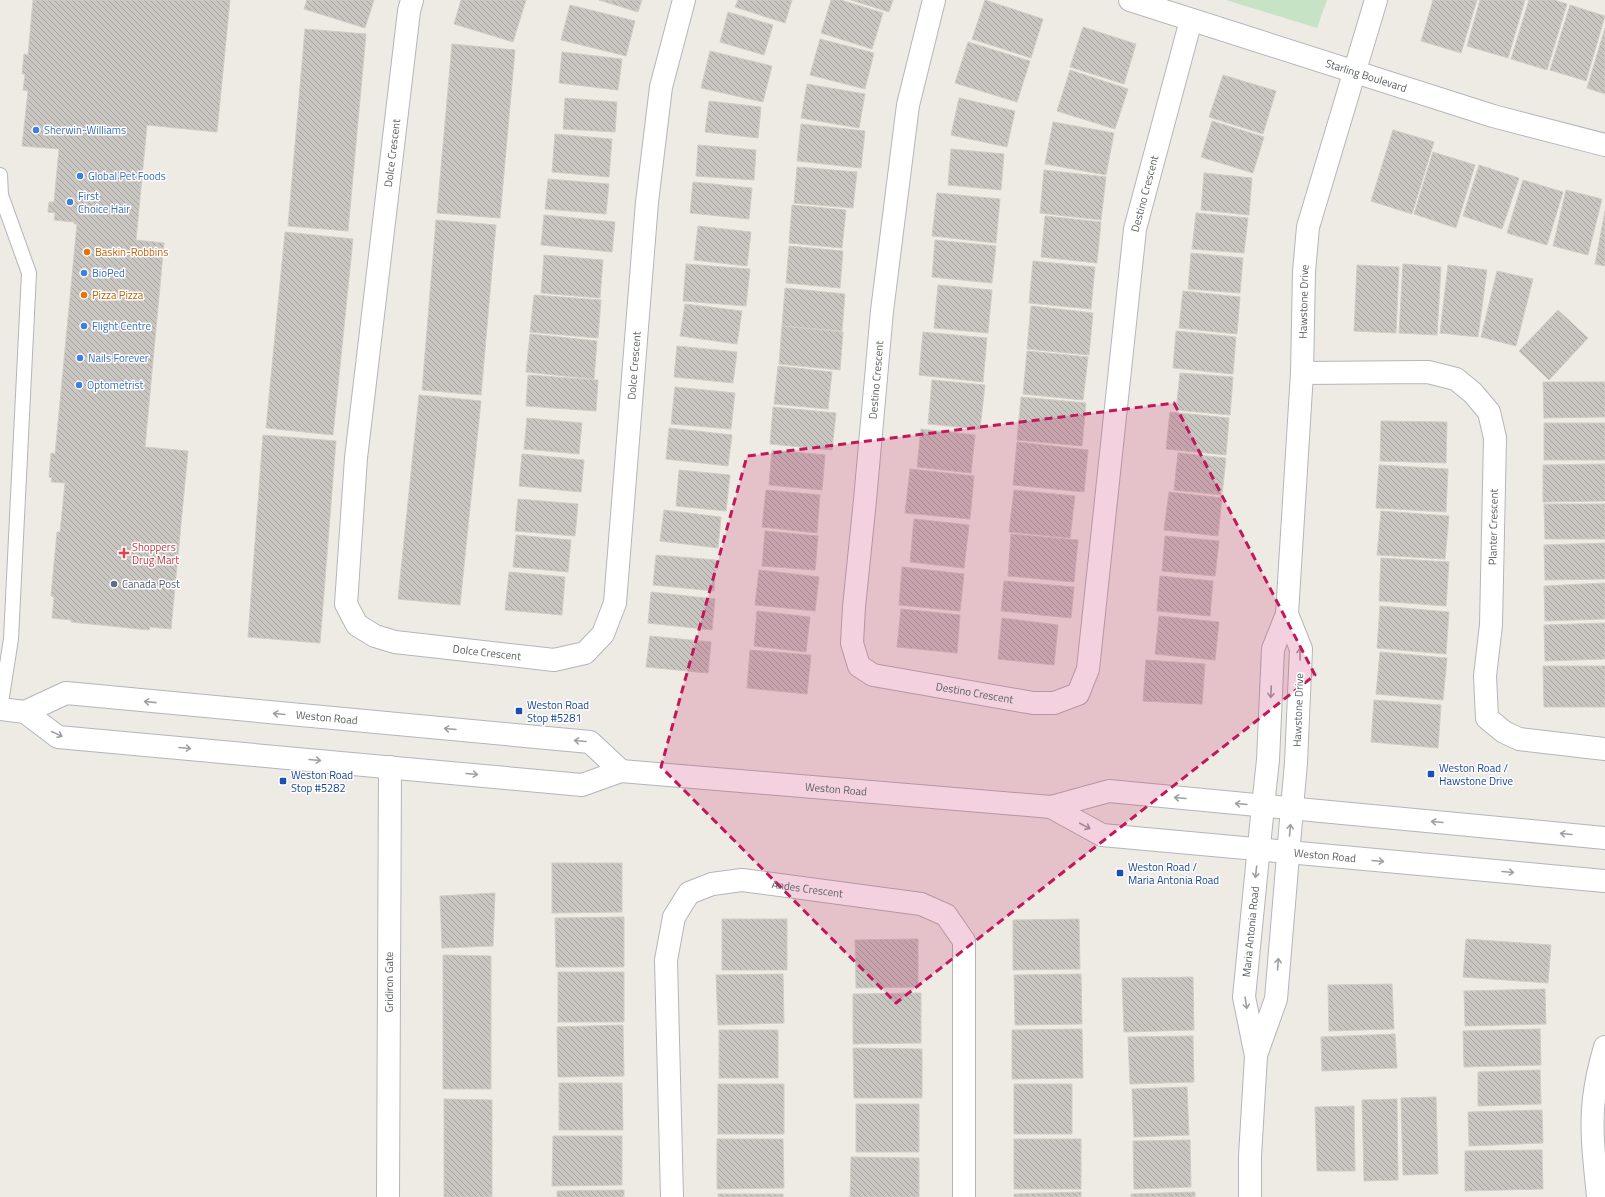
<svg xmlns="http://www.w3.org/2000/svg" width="1605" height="1197" font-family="'Titillium Web',sans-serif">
	<defs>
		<pattern id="building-back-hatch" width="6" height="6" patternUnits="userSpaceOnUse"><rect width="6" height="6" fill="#c9c6c2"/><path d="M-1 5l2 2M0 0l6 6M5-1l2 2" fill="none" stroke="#a6a4a1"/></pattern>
	</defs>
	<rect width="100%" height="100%" fill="#eeebe5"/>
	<path fill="#c7e3c5" d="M1226,0h101l-10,28z"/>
	<path fill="url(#building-back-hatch)" stroke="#d2ccc4" d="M33,0h197l-13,132 -70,-7 -11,115 28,3 -19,204 43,4 -17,178 -21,-2 -1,3 -78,-8v-2l-19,-2 2,-21 -3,-1 6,-64h3l5,-49 -14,-1 1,-4 -3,-1 2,-24 4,1 22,-230h-3v-2l-20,-2 1,-7 -7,-1 1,-10h5l5,-53 -37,-3 6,-55 -5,-1 2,-16h-3l2,-20 4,1z
		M307,0h67l-9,28 -61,-19z
		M461,0h65l-13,42 -59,-18z
		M599,0h43l-4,12z
		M738,0h54l-7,23 -50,-16z
		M831,0h10l42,13 -11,36 -51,-16z
		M851,0h42l-4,12z
		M985,0l58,19 -12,39 -59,-19z
		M1433,0h44l-16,53 -40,-12z
		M1480,0h45l-17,58 -41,-12z
		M1529,0h25l13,4 -20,66 -36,-11z
		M570,5l65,16 -9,35 -65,-16z
		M1570,5l35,11 -19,65 -36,-11z
		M728,12l45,13 -9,30 -44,-13z
		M1083,27l53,17 -12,40 -54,-17z
		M1605,28v66l-18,-6z
		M305,29l61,5 -18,197 -60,-5z
		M820,39l54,14 -9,36 -55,-14z
		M968,42l62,19 -13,41 -62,-19z
		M452,44l63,6 -15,168 -63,-5z
		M710,51l62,15 -9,36 -62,-14z
		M562,52l60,7 -4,31 -59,-7z
		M1070,70l58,19 -13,40 -58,-18z
		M1223,75l53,16 -13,43 -54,-17z
		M807,84l58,10 -6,34 -58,-10z
		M565,98l52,4 -2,30 -52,-3z
		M959,98l56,13 -8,36 -56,-12z
		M709,101l52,6 -3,31 -53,-6z
		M1212,121l52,16 -11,36 -52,-16z
		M1053,122l61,11 -8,42 -61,-11z
		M801,124l64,7 -4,37 -64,-7z
		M1393,130l41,12 -22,72 -41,-13z
		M555,134l57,5 -3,38 -57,-5z
		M698,145l58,5 -2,30 -58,-4z
		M951,149l53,5 -3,36 -53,-5z
		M1433,152l42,13 -19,63 -42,-14z
		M1479,165l40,13 -17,51 -39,-13z
		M797,167l60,5 -4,36 -59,-5z
		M1044,170l62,7 -5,43 -61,-7z
		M1204,173l48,5 -3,37 -48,-5z
		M548,179l61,5 -3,30 -61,-5z
		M1523,180l40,12 -16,53 -40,-12z
		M693,182l59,6 -3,31 -59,-6z
		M1566,190l36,9 -14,56 -35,-9z
		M937,193l63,6 -4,44 -64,-7z
		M792,205l54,5 -4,38 -53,-5z
		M1605,211v55l-10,-2z
		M1196,213l52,5 -4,35 -52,-4z
		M544,215l71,7 -3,30 -71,-7z
		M1045,216l56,6 -4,41 -56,-6z
		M436,220l60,5 -15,170 -59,-5z
		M698,226l53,6 -4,34 -53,-6z
		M285,232l68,7 -20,196 -67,-7z
		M935,240l61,6 -4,37 -60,-6z
		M789,246l54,5 -3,37 -54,-5z
		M1191,253l52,5 -3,35 -52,-4z
		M544,255l59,5 -3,38 -59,-5z
		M1033,261l62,6 -4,42 -62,-6z
		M686,264l64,5 -4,37 -63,-5z
		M1403,264l38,3 -4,68 -38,-2z
		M1357,265l42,2 -3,66 -42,-2z
		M1448,265l39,5 -9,67 -38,-4z
		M1497,271l36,8 -17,67 -35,-9z
		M938,285l54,5 -4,43 -54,-5z
		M785,288l60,6 -3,37 -60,-5z
		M1183,291l57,6 -3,37 -58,-6z
		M534,295l67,5 -3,38 -68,-6z
		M685,304l57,7 -5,33 -57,-8z
		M1031,306l62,7 -4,42 -62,-6z
		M1558,310l30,28 -39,42 -30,-29z
		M782,326l61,6 -3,38 -61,-6z
		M1176,331l60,6 -3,37 -60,-6z
		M923,332l64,6 -4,44 -64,-7z
		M530,334l67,7 -3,38 -68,-7z
		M677,346l60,6 -4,31 -59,-6z
		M1027,351l61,6 -5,43 -60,-6z
		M778,366l54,6 -4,37 -54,-5z
		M1180,373l53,4 -3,38 -54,-5z
		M528,375l70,5 -2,31 -70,-5z
		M932,380l53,5 -5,44 -52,-5z
		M1543,382h62v35l-61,1z
		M675,387l60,6 -4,36 -60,-5z
		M419,395l62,6 -21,204 -62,-6z
		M1021,397l65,6 -4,43 -65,-6z
		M773,407l63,6 -4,37 -62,-6z
		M1170,412l59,6 -3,37 -60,-6z
		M527,418l55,5 -3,31 -55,-5z
		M1381,421l66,1 -1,41 -66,-2z
		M1544,423h61v37h-61z
		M669,428l63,7 -4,31 -62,-7z
		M921,429l54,6 -4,38 -54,-6z
		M263,435l73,6 -16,202 -72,-6z
		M1017,442l71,8 -4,42 -71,-7z
		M772,450l53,5 -3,35 -53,-5z
		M1178,453l48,5 -4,37 -48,-5z
		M522,454l62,6 -3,32 -62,-6z
		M1605,464v37l-62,1v-37z
		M1379,465l69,4 -2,43 -70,-4z
		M910,469l64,7 -4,43 -65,-6z
		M679,470l51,5 -4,36 -50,-5z
		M766,490l54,5 -3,38 -55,-6z
		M1014,490l61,6 -5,42 -61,-6z
		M1169,492l53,6 -4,38 -54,-6z
		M518,499l60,5 -3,32 -60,-5z
		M1544,504h61v35h-60z
		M664,510l57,7 -3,31 -58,-7z
		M1381,511l68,5 -4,43 -68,-4z
		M914,519l55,6 -5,43 -54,-6z
		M765,531l53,5 -3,34 -53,-4z
		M1011,534l67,6 -4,42 -66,-6z
		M516,535l55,5 -3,32 -55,-5z
		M1165,536l54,5 -4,35 -53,-5z
		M1605,543v36l-60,1 -1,-35z
		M656,555l60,5 -2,31 -61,-6z
		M1381,558l68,4 -3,44 -67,-5z
		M902,567l62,7 -4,37 -61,-6z
		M759,570l60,7 -4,34 -60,-6z
		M509,572l56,5 -3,38 -57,-5z
		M1160,576l53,5 -3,35 -53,-5z
		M1004,581l70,6 -3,31 -70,-7z
		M1605,583v36l-60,2 -1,-35z
		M651,592l64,7 -3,31 -64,-7z
		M1380,606l69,6 -3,42 -69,-6z
		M901,609l59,6 -3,38 -60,-6z
		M757,611l53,6 -4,35 -52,-6z
		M1159,616l60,6 -4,38 -60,-6z
		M1002,618l56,7 -4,40 -56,-6z
		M1605,623v36l-60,2 -1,-36z
		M650,636l61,6 -3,31 -62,-6z
		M750,650l61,5 -4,39 -60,-6z
		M1380,652l67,6 -4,42 -67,-6z
		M1146,660l59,4 -3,40 -59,-3z
		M1543,666h62v41h-61z
		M1374,700l67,5 -3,43 -67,-6z
		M552,863h70v49l-70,1z
		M495,893l-2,53 -51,2 -2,-52z
		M624,917v50h-68l-1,-49z
		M722,919h65v51h-65z
		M1079,919l1,50 -67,1v-50z
		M918,939v48l-62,1 -1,-48z
		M1466,939l85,6 -3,38 -85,-6z
		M443,955l48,1v133h-48z
		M558,972h66v50h-66z
		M783,974l1,49 -66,2 -2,-50z
		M1081,974l1,50 -67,1 -1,-50z
		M1193,977l1,53 -70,2 -2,-54z
		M1392,984l2,45 -65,2 -1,-46z
		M1545,989l1,35 -81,2 -1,-35z
		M921,993v50l-68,1v-50z
		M623,1025l1,51 -66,1 -1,-50z
		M1082,1029l1,49 -71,1v-49z
		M1540,1029l1,36 -77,2 -1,-36z
		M719,1030h59v48h-59z
		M1395,1034l2,34 -75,3 -1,-34z
		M1193,1036l1,46 -64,2 -2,-47z
		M853,1048l69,1v49h-68z
		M1540,1070l1,34 -63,2v-34z
		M559,1083h63l1,47h-64z
		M718,1084h66v50h-66z
		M1014,1084h58v50h-58z
		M1187,1087l2,48 -55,2 -2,-48z
		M1436,1097l2,77 -35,1 -2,-77z
		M444,1099l48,1v97h-48z
		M1397,1099l1,81 -34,1 -2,-81z
		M856,1104h63v48h-63z
		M1354,1106l1,65h-38l-2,-64z
		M1542,1110l1,33 -74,3 -1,-34z
		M553,1136h69v49l-70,1z
		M717,1139h66l1,49 -67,1z
		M1014,1139h67v50h-67z
		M1190,1140l1,47 -57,2 -1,-48z
		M1542,1150l1,39 -78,2v-40z
		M851,1157l68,1v39h-69z
		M624,1190v7h-67v-6z
		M1081,1192v5h-67v-3z
		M1195,1192v5h-64v-3z
		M718,1194h65v3h-65z"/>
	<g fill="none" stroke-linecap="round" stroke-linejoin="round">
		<g stroke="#b3b6b9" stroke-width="16">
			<path id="lane" d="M0,175l1,20 28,78 -18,366 -11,70"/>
		</g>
		<g stroke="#b3b6b9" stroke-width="24">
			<g id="street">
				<path id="s1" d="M412,0l-3,11 -53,447 -10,146 11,21 18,11 20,6 159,18 31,-7 18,-19 12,-31 32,-401 14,-115 23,-87"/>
				<path id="s2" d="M934,0l-26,105 -26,206 -17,189 -11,107 -2,36 7,23 14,9 160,28h21l24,-9 10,-25 47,-440 56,-209"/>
				<path id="s3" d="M1130,0l363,116 112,29"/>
				<path d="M1302,373l126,-1 28,7 17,14 16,19 6,26 -4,187 -6,51 2,42 17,14 15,7 86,10"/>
				<path d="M1287,614l14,35 -5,114 -4,45"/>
				<path id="s4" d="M1263,806l5,-46 5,-111 14,-35 15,-241 2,-101 4,-45 68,-227"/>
				<path id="s5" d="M388,1197l2,-430"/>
				<path id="s6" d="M672,1197l-6,-237 8,-43 15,-24 23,-9 30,-4 179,24 25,11 18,26v256"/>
				<path d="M1598,1197c-3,-33 -8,-66 -4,-99 2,-17 6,-34 11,-51"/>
			</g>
		</g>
		<g stroke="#b2b5b9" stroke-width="24">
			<g id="secondary">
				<path id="s7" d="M0,709l25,3 33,25 524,48 39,-14 430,36 58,-16 496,47"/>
				<path id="s8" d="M25,712l41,-19 524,49 31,29"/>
				<path id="s9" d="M1051,807l51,28 503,46"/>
				<path d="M1256,1055l20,-56 16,-191"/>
				<path id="s10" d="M1250,1197v-41l6,-100 -12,-59 19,-191"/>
			</g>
		</g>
		<use href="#lane" stroke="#fff" stroke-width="14"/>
		<use href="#street" stroke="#fff" stroke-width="22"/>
		<use href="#secondary" stroke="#fff" stroke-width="22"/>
	</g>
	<defs><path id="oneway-shaft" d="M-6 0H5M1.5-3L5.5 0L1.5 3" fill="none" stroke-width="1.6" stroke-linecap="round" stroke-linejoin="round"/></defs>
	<g stroke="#9ea0a2">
		<use href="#oneway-shaft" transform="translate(1300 654) rotate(-91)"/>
		<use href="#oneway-shaft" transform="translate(1271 692) rotate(93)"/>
		<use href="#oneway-shaft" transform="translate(150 702) rotate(-174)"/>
		<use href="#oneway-shaft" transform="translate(279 714) rotate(-175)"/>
		<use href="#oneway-shaft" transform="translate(450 729) rotate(-175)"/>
		<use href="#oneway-shaft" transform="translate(57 734) rotate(25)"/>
		<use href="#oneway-shaft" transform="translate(580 741) rotate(-175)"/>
		<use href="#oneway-shaft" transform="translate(185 748) rotate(5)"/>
		<use href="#oneway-shaft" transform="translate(315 760) rotate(5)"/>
		<use href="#oneway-shaft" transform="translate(472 774) rotate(5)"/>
		<use href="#oneway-shaft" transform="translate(1180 798) rotate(-175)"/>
		<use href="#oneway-shaft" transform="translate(1241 804) rotate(-175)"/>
		<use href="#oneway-shaft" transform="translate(1437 822) rotate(-175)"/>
		<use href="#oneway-shaft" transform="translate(1085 826) rotate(28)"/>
		<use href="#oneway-shaft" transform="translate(1290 830) rotate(-85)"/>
		<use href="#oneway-shaft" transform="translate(1566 834) rotate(-175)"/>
		<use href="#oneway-shaft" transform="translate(1378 861) rotate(5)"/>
		<use href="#oneway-shaft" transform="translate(1256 872) rotate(97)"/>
		<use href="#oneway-shaft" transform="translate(1508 872) rotate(5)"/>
		<use href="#oneway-shaft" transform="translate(1278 964) rotate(-86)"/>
		<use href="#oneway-shaft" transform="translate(1246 1003) rotate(81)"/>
	</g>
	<path fill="#c2185b" fill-opacity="0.2" stroke="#c2185b" stroke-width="3" stroke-dasharray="8 5" stroke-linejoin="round" d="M1174,403l141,272 -419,328 -235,-236 86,-311z"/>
	<g fill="#3f7fe0" stroke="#fff" stroke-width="1.5">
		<circle cx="36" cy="130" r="4"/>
		<circle cx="80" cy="176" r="4"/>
		<circle cx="70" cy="202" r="4"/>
		<circle cx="84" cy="273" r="4"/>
		<circle cx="84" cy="326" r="4"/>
		<circle cx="80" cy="358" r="4"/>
		<circle cx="79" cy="385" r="4"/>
	</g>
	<g fill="#e8710a" stroke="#fff" stroke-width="1.5">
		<circle cx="87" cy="252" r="4"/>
		<circle cx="84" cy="295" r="4"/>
	</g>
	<path fill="#e0444e" stroke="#fff" stroke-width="1.5" d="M122 547h4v4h4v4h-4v4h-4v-4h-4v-4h4z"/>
	<circle fill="#5c6f8a" stroke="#fff" stroke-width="1.5" cx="114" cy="584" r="4"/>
	<g fill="#1a4fb4" stroke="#fff" stroke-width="1.5">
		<rect x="515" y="707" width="8" height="8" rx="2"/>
		<rect x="1427" y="770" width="8" height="8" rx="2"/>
		<rect x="279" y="777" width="8" height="8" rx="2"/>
		<rect x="1116" y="869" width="8" height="8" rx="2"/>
	</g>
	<g text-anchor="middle" stroke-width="3" stroke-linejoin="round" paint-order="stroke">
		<g font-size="11" fill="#5d6164" stroke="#fff">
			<text dy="4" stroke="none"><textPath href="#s3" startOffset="248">Starling Boulevard</textPath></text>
			<text transform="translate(392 153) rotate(-83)" y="4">Dolce Crescent</text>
			<text dy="4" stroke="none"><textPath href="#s2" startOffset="1405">Destino Crescent</textPath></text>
			<text dy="4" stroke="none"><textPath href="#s4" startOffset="508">Hawstone Drive</textPath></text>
			<text dy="4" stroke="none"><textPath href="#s1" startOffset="1163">Dolce Crescent</textPath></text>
			<text transform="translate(876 380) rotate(-85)" y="4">Destino Crescent</text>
			<text transform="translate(1493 527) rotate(-89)" y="4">Planter Crescent</text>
			<text dy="4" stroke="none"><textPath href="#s1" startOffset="766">Dolce Crescent</textPath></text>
			<text dy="4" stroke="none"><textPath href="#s2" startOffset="793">Destino Crescent</textPath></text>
			<text transform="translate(1298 710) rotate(-88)" y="4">Hawstone Drive</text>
			<text dy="4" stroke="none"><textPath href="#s8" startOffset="307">Weston Road</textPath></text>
			<text dy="4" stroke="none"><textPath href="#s7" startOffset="850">Weston Road</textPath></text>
			<text dy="4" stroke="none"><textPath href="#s9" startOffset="282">Weston Road</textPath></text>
			<text dy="4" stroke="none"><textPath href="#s6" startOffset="430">Andes Crescent</textPath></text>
			<text dy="4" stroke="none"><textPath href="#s10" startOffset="267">Maria Antonia Road</textPath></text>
			<text dy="4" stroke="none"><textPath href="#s5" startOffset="215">Gridiron Gate</textPath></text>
		</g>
		<g font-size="11" fill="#366cbe" stroke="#fff" text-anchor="start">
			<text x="44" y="134">Sherwin-Williams</text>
			<text x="88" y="180">Global Pet Foods</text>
			<text x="78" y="200">First<tspan x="78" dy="13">Choice Hair</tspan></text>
			<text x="92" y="277">BioPed</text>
			<text x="92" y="330">Flight Centre</text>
			<text x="88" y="362">Nails Forever</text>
			<text x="87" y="389">Optometrist</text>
		</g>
		<g font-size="11" fill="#c56008" stroke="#fff" text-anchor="start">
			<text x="95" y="256">Baskin-Robbins</text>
			<text x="92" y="299">Pizza Pizza</text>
		</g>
		<g font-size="11" fill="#be3a42" stroke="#fff" text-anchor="start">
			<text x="132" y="551">Shoppers<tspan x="132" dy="13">Drug Mart</tspan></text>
		</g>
		<g font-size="11" fill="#4e5e75" stroke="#fff" text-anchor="start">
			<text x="122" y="588">Canada Post</text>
		</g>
		<g font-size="11" fill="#164399" stroke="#fff" text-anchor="start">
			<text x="527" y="709">Weston Road<tspan x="527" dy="13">Stop #5281</tspan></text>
			<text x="1439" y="772">Weston Road /<tspan x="1439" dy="13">Hawstone Drive</tspan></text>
			<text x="291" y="779">Weston Road<tspan x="291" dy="13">Stop #5282</tspan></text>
			<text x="1128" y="871">Weston Road /<tspan x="1128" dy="13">Maria Antonia Road</tspan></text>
		</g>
	</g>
</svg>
